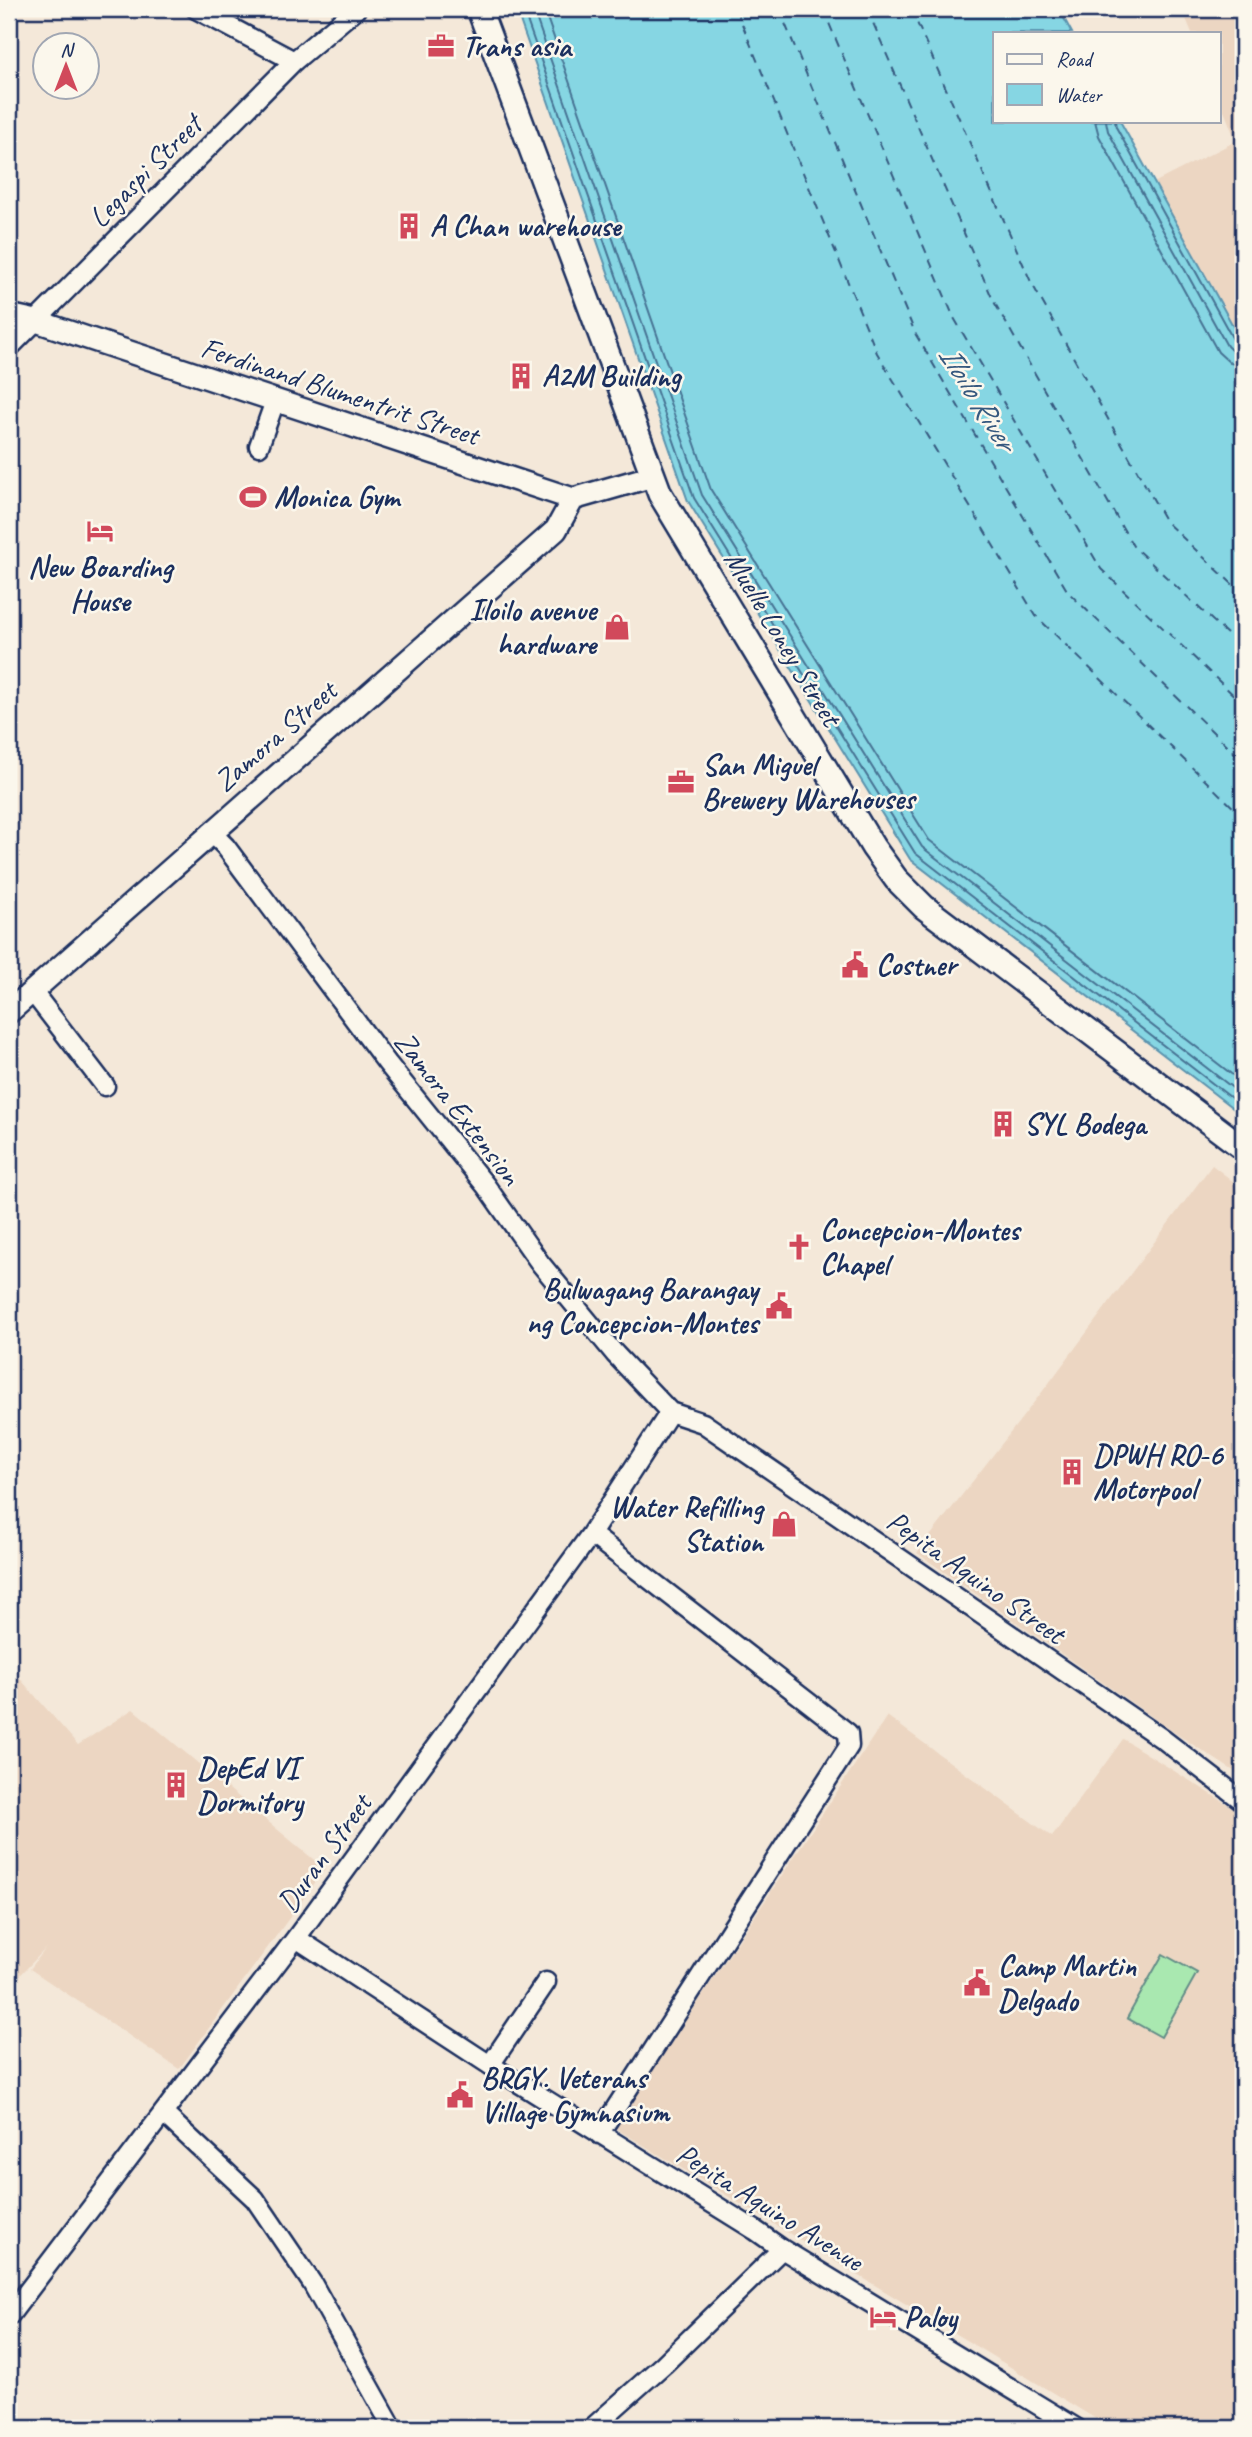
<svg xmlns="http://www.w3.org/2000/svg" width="1252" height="2437" font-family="Caveat,sans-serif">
	<rect width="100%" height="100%" fill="#f4e8d9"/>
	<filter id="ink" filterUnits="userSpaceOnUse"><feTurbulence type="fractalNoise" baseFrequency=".0143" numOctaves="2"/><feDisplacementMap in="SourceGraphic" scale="14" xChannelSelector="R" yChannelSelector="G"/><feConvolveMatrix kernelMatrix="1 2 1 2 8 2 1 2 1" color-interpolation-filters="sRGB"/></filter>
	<g filter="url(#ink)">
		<path fill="#ecd6c2" d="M1182,9h61v355l-113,-169 106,-54 -17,-43v-65h-27z
			M1212,1165l31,24v588l-65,-42 -261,-182 132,-170z
			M9,1666l69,79 55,-36 192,160 -146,200 -149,-100 16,-21 -37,39z
			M887,1716l165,121 71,-98 120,75v614h-132l-496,-300z"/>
		<path fill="#a9e8b0" stroke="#628c87" stroke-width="2" d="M1163,1954l34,19 -36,64 -34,-19z"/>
		<path fill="#86d6e3" stroke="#5b93ae" stroke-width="2" d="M516,9h543l13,24h-77v88h125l123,223v772l-333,-257 -222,-358z"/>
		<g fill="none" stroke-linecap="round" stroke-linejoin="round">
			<path stroke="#467293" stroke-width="2" d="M523,9l171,489 221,355 328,254
				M533,9l169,486 220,352 321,249
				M544,9l167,481 218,350 314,243
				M1095,121l4,15 119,216 12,11 13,2
				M1106,121l2,10 119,215 7,7 9,1
				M1115,121l1,6 118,214 9,5"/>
			<path stroke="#36597f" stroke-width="2" stroke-dasharray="9 7" stroke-linecap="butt" d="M736,9l141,344 159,263 207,201
				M779,9l137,326 152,257 175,169
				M823,9l131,309 147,251 142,135
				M867,9l126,291 140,246 110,103
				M911,9l120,273 135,240 77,72"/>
			<g stroke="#1b2f5e" stroke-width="23">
				<path id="minor" d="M196,9l98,52
					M9,348l285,-287 62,-52
					M259,446l16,-45
					M211,832l14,14 162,217 99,123 54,77 75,91 55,58
					M32,991l73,95
					M670,1412l33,11 461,317 79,61
					M591,1534l257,199 1,13 -250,388
					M296,1938l194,127 265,165 27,19 294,179
					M490,2065l56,-83
					M163,2113l92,86 57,84 81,145
					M9,2316l287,-378 295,-404 79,-122
					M592,2428l72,-64 118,-115"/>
			</g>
			<g stroke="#1b2f5e" stroke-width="26">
				<path id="tertiary" d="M9,315l27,6 537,178 80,-23
					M9,1012l547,-482 17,-31"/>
			</g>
			<g stroke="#1b2f5e" stroke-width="28">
				<path id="secondary" d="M479,9l181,485 213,353 23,32 28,28 319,241"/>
			</g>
			<use href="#minor" stroke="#fbf7ec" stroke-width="18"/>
			<use href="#tertiary" stroke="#fbf7ec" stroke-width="21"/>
			<use href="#secondary" stroke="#fbf7ec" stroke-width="23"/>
		</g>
	</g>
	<defs>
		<g id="office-bare" transform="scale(2.1)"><path d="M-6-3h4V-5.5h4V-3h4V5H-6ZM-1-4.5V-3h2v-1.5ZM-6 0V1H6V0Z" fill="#d1495b" stroke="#fbf7ec" stroke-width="2.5" paint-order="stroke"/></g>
		<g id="building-bare" transform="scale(2.1)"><path d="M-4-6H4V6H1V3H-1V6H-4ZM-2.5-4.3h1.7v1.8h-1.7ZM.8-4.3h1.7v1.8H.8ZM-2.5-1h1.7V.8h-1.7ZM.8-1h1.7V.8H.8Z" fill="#d1495b" stroke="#fbf7ec" stroke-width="2.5" paint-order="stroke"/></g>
		<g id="stadium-bare" transform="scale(2.1)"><path d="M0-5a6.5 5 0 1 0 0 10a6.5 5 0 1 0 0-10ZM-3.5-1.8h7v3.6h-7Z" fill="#d1495b" stroke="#fbf7ec" stroke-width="2.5" paint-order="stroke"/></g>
		<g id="hotel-bare" transform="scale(2.1)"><path d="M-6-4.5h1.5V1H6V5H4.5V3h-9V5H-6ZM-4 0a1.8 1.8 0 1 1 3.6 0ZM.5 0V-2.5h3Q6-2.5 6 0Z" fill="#d1495b" stroke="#fbf7ec" stroke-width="2.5" paint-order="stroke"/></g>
		<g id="shop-bare" transform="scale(2.1)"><path d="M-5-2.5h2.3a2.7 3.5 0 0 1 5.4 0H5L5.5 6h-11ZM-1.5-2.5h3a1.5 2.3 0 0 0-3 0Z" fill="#d1495b" stroke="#fbf7ec" stroke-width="2.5" paint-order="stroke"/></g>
		<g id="civic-bare" transform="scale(2.1)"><path d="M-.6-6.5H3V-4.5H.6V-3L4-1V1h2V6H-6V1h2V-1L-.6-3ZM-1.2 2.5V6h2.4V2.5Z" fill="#d1495b" stroke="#fbf7ec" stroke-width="2.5" paint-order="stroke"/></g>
		<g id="church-bare" transform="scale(2.1)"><path d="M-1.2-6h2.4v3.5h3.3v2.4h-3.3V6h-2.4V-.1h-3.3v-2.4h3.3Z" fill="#d1495b" stroke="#fbf7ec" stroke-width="2.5" paint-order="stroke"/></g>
	</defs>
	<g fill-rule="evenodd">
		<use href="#office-bare" x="441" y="46"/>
		<use href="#building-bare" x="409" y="226"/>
		<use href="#building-bare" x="521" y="376"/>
		<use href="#stadium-bare" x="253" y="497"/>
		<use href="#hotel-bare" x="100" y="531"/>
		<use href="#shop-bare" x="617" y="627"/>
		<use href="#office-bare" x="681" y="782"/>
		<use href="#civic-bare" x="855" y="965"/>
		<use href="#building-bare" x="1003" y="1124"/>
		<use href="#church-bare" x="799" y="1247"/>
		<use href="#civic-bare" x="779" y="1306"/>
		<use href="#building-bare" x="1072" y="1472"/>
		<use href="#shop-bare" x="784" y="1524"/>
		<use href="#building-bare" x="176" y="1785"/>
		<use href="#civic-bare" x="977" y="1983"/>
		<use href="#civic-bare" x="460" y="2095"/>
		<use href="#hotel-bare" x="883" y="2317"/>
	</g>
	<g text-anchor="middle" stroke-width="5" stroke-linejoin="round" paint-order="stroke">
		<g font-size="30" font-weight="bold" fill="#1b2f5e" stroke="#fbf7ec" text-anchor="start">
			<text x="462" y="56">Trans asia</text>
			<text x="430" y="236">A Chan warehouse</text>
			<text x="542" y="386">A2M Building</text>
			<text x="274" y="507">Monica Gym</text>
			<text x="100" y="577" text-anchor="middle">New Boarding<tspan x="100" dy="34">House</tspan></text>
			<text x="596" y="620" text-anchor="end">Iloilo avenue<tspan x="596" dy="34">hardware</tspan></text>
			<text x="702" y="775">San Miguel<tspan x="702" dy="34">Brewery Warehouses</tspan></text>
			<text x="876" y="975">Costner</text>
			<text x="1024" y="1134">SYL Bodega</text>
			<text x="820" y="1240">Concepcion-Montes<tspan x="820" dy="34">Chapel</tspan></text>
			<text x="758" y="1299" text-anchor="end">Bulwagang Barangay<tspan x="758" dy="34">ng Concepcion-Montes</tspan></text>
			<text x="1093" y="1465">DPWH RO-6<tspan x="1093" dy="34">Motorpool</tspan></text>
			<text x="763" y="1517" text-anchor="end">Water Refilling<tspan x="763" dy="34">Station</tspan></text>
			<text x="197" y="1778">DepEd VI<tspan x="197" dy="34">Dormitory</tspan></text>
			<text x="998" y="1976">Camp Martin<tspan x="998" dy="34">Delgado</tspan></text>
			<text x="481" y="2088">BRGY. Veterans<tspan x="481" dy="34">Village Gymnasium</tspan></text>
			<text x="904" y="2327">Paloy</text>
		</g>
		<g font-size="30" fill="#1b2f5e" stroke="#fbf7ec">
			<text transform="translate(145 171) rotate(-45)" y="10">Legaspi Street</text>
			<text transform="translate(340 391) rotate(18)" y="10">Ferdinand Blumentrit Street</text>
			<text transform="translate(783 638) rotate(59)" y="10">Muelle Loney Street</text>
			<text transform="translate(275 736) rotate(-41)" y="10">Zamora Street</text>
			<text transform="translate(458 1108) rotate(52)" y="10">Zamora Extension</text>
			<text transform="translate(976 1577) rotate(35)" y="10">Pepita Aquino Street</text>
			<text transform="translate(324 1853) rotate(-54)" y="10">Duran Street</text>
			<text transform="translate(770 2207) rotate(32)" y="10">Pepita Aquino Avenue</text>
		</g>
		<g font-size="32" font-style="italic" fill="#36597f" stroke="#fbf7ec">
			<text transform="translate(978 397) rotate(58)" y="11">Iloilo River</text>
		</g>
	</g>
	<rect width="1252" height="2437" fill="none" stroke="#fbf7ec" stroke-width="35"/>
	<rect x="18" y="18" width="1217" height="2402" fill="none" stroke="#1b2f5e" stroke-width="2.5" filter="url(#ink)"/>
	<rect x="993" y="32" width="228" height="91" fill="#fbf7ec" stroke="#a1a7b3" stroke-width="2"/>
	<rect x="1007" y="54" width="35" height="10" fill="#fbf7ec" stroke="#a1a7b3" stroke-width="2"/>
	<text x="1056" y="66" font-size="21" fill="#1b2f5e">Road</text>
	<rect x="1007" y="84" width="35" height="21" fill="#86d6e3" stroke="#a1a7b3" stroke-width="2"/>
	<text x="1056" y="102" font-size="21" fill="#1b2f5e">Water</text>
	<g transform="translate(66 66)"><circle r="33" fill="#fbf7ec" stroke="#a1a7b3" stroke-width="2"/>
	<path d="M0-5L12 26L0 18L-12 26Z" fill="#d1495b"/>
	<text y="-10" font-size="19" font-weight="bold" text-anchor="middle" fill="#1b2f5e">N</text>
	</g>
</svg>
